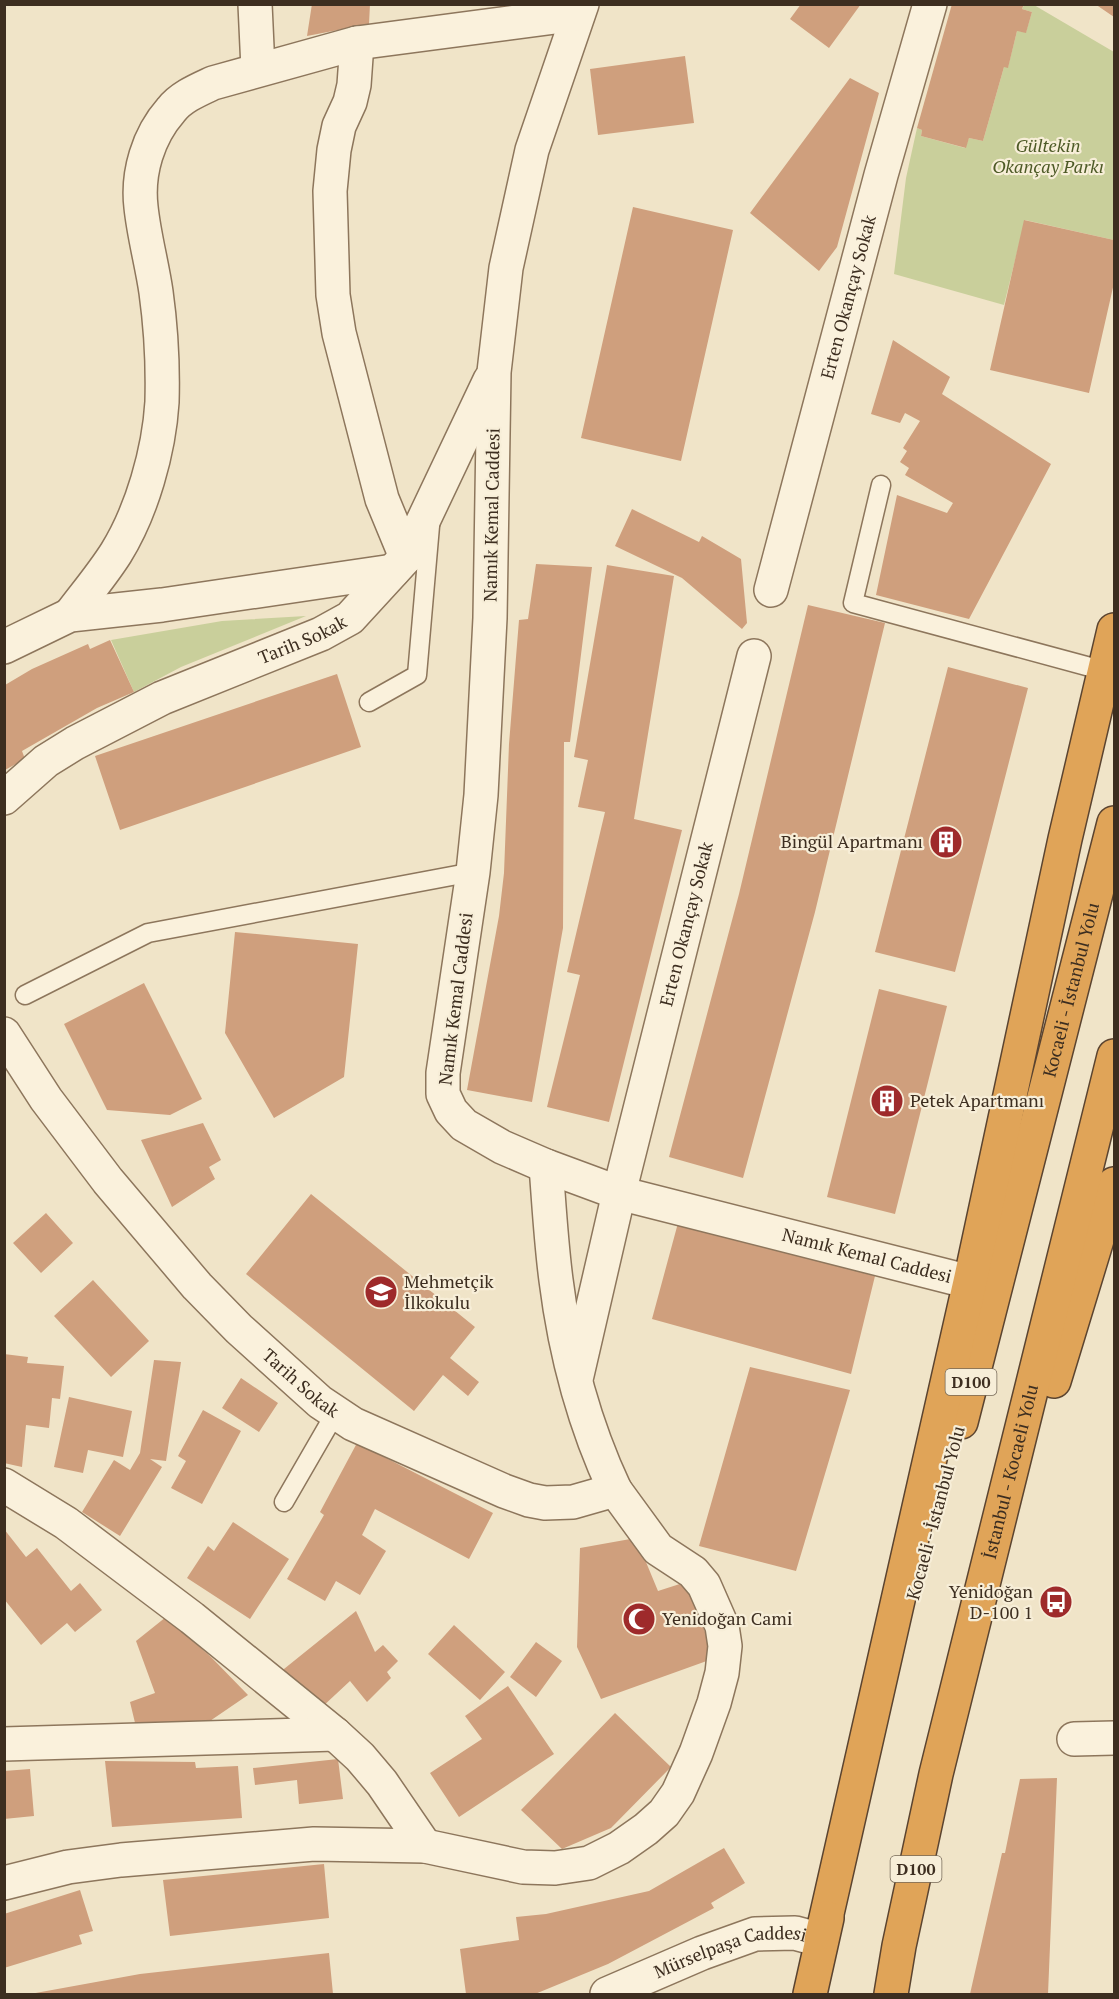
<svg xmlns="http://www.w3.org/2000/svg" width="1119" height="1999" font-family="'PT Serif',serif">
	<rect width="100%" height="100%" fill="#f0e4c8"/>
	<path fill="#c9cf9b" d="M1024,5h10l80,47v188l-89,-20 -21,85 -110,-31 12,-96 11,-50 5,2 -1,6 44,12 4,-10 14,3 21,-74h4l9,-36 9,1 6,-20 -10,-3z
		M306,616l-125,51 -47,25 -23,-52 111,-19z"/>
	<path fill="#cf9f7d" d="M312,4h58l-1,20 -62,12z
		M801,4h60l-32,44 -39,-29z
		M952,4h72l-2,5 10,3 -6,21 -9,-2 -9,37 -4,-1 -21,74 -14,-3 -3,10 -45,-12 1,-6 -5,-2z
		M1095,4h19v13z
		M685,56l9,67 -96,12 -8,-66z
		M850,78l29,15 -42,154 -18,24 -69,-58z
		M633,207l100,23 -52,231 -100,-23z
		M1024,220l90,20v43l-25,110 -99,-23z
		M893,340l57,37 -8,17 109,70 -82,155 -93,-24 21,-100 50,18 6,-10 -48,-28 4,-7 -9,-6 7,-11 -4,-3 17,-27 -15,-8 -5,10 -29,-9z
		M632,509l67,33 3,-6 39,23 6,64 -5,6 -60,-51 -67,-32z
		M536,564l56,3 -22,175h-6l-1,186 -31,174 -65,-12 32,-174 5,-43 5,-129 10,-124 9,-1z
		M607,565l67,11 -40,243 48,11 -73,292 -62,-15 33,-132 -13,-3 38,-160 -27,-5 10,-47 -14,-3z
		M808,605l77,18 -70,289 -72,266 -74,-21 70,-263z
		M110,640l24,52 -37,16 -75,43 3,8 -20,11v-85l27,-16 56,-25 2,5z
		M948,667l80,21 -73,284 -80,-20z
		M337,674l24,73 -241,83 -25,-74z
		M235,932l123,12 -14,133 -70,41 -49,-85z
		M144,983l58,116 -32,16 -63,-5 -43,-86z
		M879,989l68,17 -52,208 -68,-17z
		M203,1123l18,37 -12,7 6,12 -43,28 -31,-67z
		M311,1194l164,133 -25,31 29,24 -11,14 -25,-21 -29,36 -168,-137z
		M46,1213l27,30 -32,30 -28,-30z
		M678,1223l197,53 -24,98 -199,-55z
		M93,1280l56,61 -38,36 -57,-61z
		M4,1354l24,3 -1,6 37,3 -4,33 -8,-1 -3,30 -23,-3 -4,42 -18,-4z
		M154,1360l27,2 -15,99 -16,-2 12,8 -42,69 -38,-24 32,-52 16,10 10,-17z
		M750,1367l100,23 -54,181 -97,-25z
		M241,1378l37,25 -19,29 -37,-24z
		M69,1397l63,14 -9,46 -35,-7 -5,23 -29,-6z
		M203,1410l38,21 -39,73 -31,-16 15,-27 -8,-5z
		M357,1443l136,70 -24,46 -94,-50 -13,26 24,16 -26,44 -24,-14 -11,20 -38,-22 37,-64 -4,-3z
		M233,1522l56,37 -39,60 -63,-41 21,-32 6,5z
		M4,1529l22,28 11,-9 34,43 9,-8 22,27 -27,22 -8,-9 -26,22 -37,-46z
		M636,1538l22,53 28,-9 29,76 -114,41 -24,-52 3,-99z
		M356,1611l19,41 8,-7 15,16 -11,11 4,6 -24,24 -17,-21 -29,27 -42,-35z
		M166,1617l45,40 37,38 -41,28 -71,4 -6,-25 25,-9 -19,-52z
		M454,1625l51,47 -25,28 -52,-46z
		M536,1642l26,19 -26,36 -26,-20z
		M508,1686l46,68 -95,63 -29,-44 52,-34 -17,-23z
		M615,1713l56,54 -60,61 -49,21 -41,-39z
		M338,1759l5,40 -44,5 -2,-24 -42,5 -2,-17z
		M105,1761l90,1 1,6 42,-2 4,52 -130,9z
		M30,1769l4,47 -30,3v-48z
		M1057,1778l-9,216h-78l32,-141h3l15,-74z
		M724,1848l21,35 -34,20 3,5 -106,56 -73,30h-69l-6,-45 59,-9 -3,-23 30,-3 103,-23z
		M324,1864l5,54 -159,18 -7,-56z
		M80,1890l13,41 -14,4 3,9 -78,24v-54z
		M329,1953l4,41h-303l110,-20z"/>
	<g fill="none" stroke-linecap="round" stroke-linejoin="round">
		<g stroke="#8d765c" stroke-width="21">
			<path id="lane" d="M881,485l-28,118 252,68
				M369,702l48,-27 13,-149
				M25,995l123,-62 325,-61
				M284,1502l52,-90"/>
		</g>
		<g stroke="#8d765c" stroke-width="36">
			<g id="street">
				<path d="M255,4l3,65"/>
				<path id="s1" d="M582,4l-50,146 -26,118 -12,104 -4,246 -9,177 -8,77 -30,201v21l8,17 13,14 38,22 44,19 73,27 351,89"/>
				<path d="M357,43l-3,42 -4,17 -11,24 -5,24 -4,41 3,104 6,38 43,166 24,58"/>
				<path id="s2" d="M771,590l110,-415 49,-171"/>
				<path d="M70,615c15,-20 32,-40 46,-62 26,-42 43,-102 46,-151 1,-36 -1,-74 -6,-110 -4,-28 -12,-56 -15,-85 -4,-34 7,-71 30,-97 10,-13 27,-20 42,-27l144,-40 221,-29"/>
				<path d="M4,647l66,-32 92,-10 231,-34"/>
				<path id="s3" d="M4,798l42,-37 29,-18 87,-45 159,-64 29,-16 56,-61 84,-177"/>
				<path id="s4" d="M4,1034l42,65 62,82 89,105 42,43 81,73 33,22 151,67 25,9 16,3 28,-1 42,-12c-31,-66 -50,-138 -59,-210 -5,-38 -7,-76 -10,-114"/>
				<path id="s5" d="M577,1375l42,-182 135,-537"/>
				<path d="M4,1485l62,38 126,95 143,116 25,23 22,26 43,63"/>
				<path d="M1074,1739l40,-1"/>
				<path d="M4,1744l331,-10"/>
				<path d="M4,1883l64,-16 53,-7 193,-16 111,2 98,21 32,1 34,-5 30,-15 27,-19 18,-16 14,-20 18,-40 18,-50 8,-30 3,-27 -3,-20 -18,-41 -11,-13 -35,-23 -43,-59"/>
				<path id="s6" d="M607,1994l95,-41 53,-19 40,-1 26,7"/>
			</g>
		</g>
		<g stroke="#5b4430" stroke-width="36">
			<g id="highway">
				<path d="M1054,1381l60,-197"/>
				<path id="s7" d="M961,1422l153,-599"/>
				<path d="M821,1940l149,-658 95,-443 49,-209"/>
				<path d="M810,1994l17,-76"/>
				<path id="s8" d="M891,1994l8,-48 37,-172 178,-718"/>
			</g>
		</g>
		<use href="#lane" stroke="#faf1dc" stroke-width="18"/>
		<use href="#street" stroke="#faf1dc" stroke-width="33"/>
		<use href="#highway" stroke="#e0a458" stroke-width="33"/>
	</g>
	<defs>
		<g id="building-disc" transform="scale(1.725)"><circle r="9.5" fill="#9e2a2b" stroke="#f7eed8"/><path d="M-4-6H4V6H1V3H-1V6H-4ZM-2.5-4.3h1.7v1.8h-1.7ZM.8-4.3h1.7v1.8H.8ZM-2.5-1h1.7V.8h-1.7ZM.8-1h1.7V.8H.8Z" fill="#fff"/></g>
		<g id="school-disc" transform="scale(1.725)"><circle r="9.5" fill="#9e2a2b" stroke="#f7eed8"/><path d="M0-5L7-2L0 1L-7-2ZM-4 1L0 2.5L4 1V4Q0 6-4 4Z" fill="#fff"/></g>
		<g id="bus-disc" transform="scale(1.725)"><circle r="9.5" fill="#9e2a2b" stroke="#f7eed8"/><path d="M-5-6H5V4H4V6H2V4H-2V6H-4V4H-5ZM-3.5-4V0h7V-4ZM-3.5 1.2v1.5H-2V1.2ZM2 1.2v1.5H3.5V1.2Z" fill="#fff"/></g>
		<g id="mosque-disc" transform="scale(1.725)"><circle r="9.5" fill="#9e2a2b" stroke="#f7eed8"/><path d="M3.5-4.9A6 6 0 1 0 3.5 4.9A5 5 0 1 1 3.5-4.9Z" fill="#fff"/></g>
	</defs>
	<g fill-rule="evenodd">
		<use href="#building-disc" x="946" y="842"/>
		<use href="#building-disc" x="887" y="1101"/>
		<use href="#school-disc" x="381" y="1292"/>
		<use href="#bus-disc" x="1056" y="1602"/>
		<use href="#mosque-disc" x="639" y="1619"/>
	</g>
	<g text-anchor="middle" stroke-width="4.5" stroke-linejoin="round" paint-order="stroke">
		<g fill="#f7eed8" stroke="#756857" stroke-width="1.5">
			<rect x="945.5" y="1369" width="51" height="26" rx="4.5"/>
			<rect x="890.5" y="1856" width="51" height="26" rx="4.5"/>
		</g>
		<g font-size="16" font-weight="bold" fill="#3d2e20">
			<text x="971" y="1388">D100</text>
			<text x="916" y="1875">D100</text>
		</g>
		<g font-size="18" font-style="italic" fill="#4d5a26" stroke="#f7eed8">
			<text x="1048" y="152">Gültekin<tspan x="1048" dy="21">Okançay Parkı</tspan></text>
		</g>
		<g font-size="18" fill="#3d2e20" stroke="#f7eed8">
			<text dy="6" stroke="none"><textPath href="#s2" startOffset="303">Erten Okançay Sokak</textPath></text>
			<text transform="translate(492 515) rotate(-89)" y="6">Namık Kemal Caddesi</text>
			<text dy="6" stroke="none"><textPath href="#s3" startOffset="340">Tarih Sokak</textPath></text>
			<text dy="6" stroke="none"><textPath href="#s5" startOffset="464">Erten Okançay Sokak</textPath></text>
			<text dy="6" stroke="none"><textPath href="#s7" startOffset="446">Kocaeli - İstanbul Yolu</textPath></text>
			<text transform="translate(456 999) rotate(-83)" y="6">Namık Kemal Caddesi</text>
			<text dy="6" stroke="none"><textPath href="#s1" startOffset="1568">Namık Kemal Caddesi</textPath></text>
			<text dy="6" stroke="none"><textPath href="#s4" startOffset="460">Tarih Sokak</textPath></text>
			<text dy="6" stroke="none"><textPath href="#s8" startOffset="536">İstanbul - Kocaeli Yolu</textPath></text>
			<text transform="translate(936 1513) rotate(-75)" y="6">Kocaeli - İstanbul Yolu</text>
			<text dy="6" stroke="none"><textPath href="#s6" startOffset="132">Mürselpaşa Caddesi</textPath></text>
		</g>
		<g font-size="18" fill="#3d2e20" stroke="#f7eed8" text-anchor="start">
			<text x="923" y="848" text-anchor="end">Bingül Apartmanı</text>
			<text x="910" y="1107">Petek Apartmanı</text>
			<text x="404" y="1288">Mehmetçik<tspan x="404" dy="21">İlkokulu</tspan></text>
			<text x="1033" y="1598" text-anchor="end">Yenidoğan<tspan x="1033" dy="21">D-100 1</tspan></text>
			<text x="662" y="1625">Yenidoğan Cami</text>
		</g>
	</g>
	<rect width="1119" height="1999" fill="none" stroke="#3d2e20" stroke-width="12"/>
</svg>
